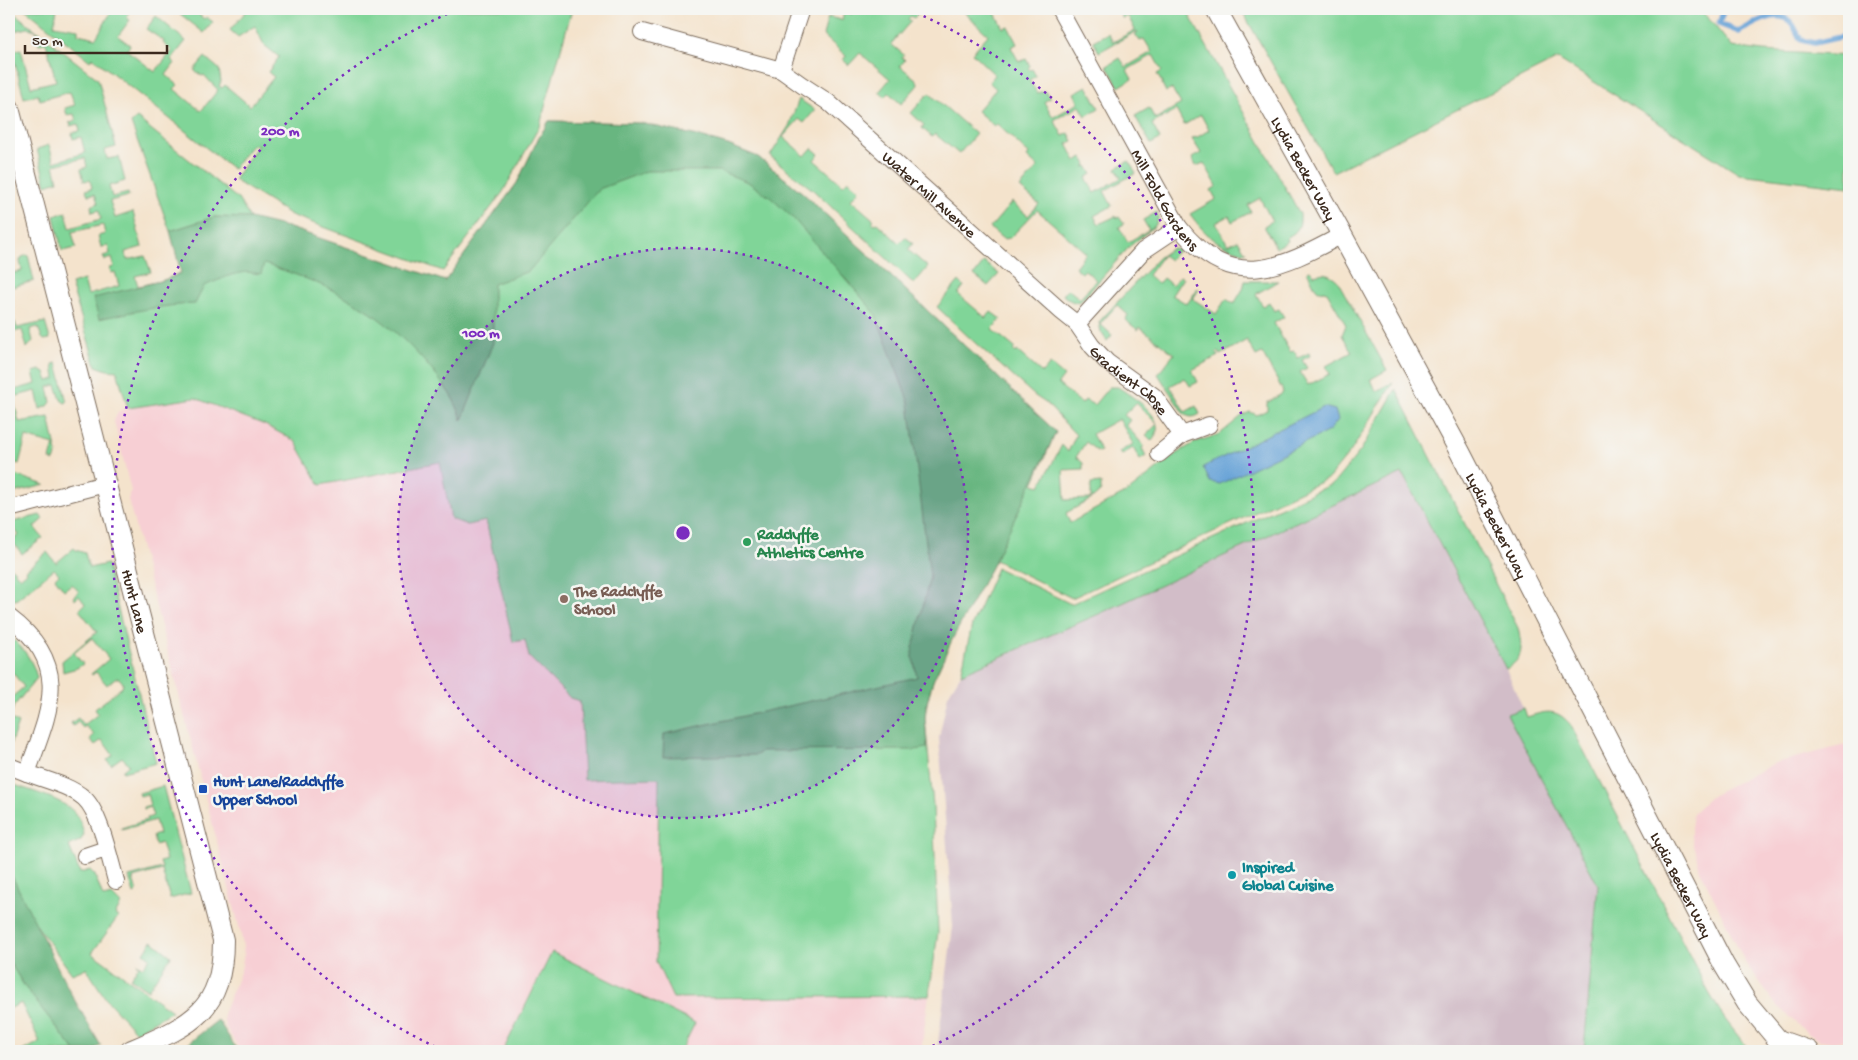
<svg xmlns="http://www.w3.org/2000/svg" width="1858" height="1060" font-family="'Gochi Hand',sans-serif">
	<rect width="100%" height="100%" fill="#f6f6f2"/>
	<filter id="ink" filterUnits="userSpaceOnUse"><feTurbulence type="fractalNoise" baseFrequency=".02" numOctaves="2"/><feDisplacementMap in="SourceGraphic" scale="10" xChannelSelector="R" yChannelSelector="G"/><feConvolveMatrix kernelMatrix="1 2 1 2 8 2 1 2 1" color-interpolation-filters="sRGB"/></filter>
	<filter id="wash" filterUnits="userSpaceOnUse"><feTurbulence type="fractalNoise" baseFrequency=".0096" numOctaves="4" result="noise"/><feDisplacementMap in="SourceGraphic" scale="20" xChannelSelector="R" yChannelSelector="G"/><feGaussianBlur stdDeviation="1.12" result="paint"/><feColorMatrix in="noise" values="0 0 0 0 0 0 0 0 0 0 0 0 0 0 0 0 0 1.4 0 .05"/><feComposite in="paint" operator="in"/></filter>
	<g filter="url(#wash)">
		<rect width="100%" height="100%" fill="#f4e3cc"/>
		<path fill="#f7cfd4" d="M549,121l91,2 49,11 39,11 30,12 46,37 252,238 -61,128 -42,78 -20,43 -7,25 -1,12 8,87 5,127 -17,119h-676l-4,-4h-3l-13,-21 -2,-12 18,-44 3,-16 -3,-20 -113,-435 3,-8 -17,-70 4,-9 10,-5 -11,-36 -10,-1 -11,-4 -20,-64 88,-22 123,-53 158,54 72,-98 20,-42z
			M1849,744v295l-15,3 -15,-2 -12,-7 -31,-28 -30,-41 -46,-94 -9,-33v-9l2,-15 18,-17 64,-33z"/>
		<path fill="#d2bdc8" d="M1402,473l104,196 21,48 187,334h-777l16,-125 -14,-188 9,-43 13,-21 138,-60z"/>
		<path fill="#80d598" stroke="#5e805b" d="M9,9l89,70 18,68 -11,3 2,9 12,-2 6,24 -16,5 3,11 16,-4 1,3 -19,5 5,17 18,-6 9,35 -17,5 2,8 18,-4 6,16 -16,4 3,10 26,-6 123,-53 158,54 72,-98 20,-42 12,-20 91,2 49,11 39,11 30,12 46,37 252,238 -23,52 7,2 22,-41 6,7 8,-17 -29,-31 -12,-8 -62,-55 -36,-34 22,-26 5,5 -6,8 28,24 5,-6 10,7 -9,10 23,19 -2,2 3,3 1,-2 25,22 8,-9 14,12 -6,8 24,20 3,-4 9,5 15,-18h9c16,11 53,32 34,54l-6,-6 11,-11 -21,-21 -12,12 6,5 -4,5 18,21 -2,2 4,8 -6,4 -7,-12 -12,7 -2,-3 14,-8 -14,-25 -27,15 9,17 -3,1 -12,-10 -10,15 7,6v6l-20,1 2,30 26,-1v-15l10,-1v8l-9,8 -26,14 4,10 59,-32 50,-39 17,-10 24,-8 23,-19 7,-3 7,3 10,-5v-7l16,-10 -1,-4 -20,-36 -6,3 -9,-16 -27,15 -2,-3 -2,1 2,3 -26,14 6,12 -8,4 -5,-8 -15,8 15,26 11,-6 4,8c-6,4 -11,4 -17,-1l-25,-39 16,-20 -34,-27 -2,3 -13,-10 3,-5 -11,-10 -17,19 12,11 -5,6 -6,-9 -2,-10 59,-64 14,-10 7,1 -9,11 -7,-5 -15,20 10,9 5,-6 9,7 8,-9 3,2 -11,17 15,9 11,-16 1,1 -6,10 23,15 10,-15 8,5 9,-15 2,-8h33l-22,13 7,12 6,-4 5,9 5,-2 5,8 -10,6 16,29 4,-1 4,7 11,-5 1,3 -8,4 5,8 -7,4 8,13 22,-11 -4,-8 26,-14 -10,-17 4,-10 -19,-33 -11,-3 -9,-18 3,-1 4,5c10,-3 15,-2 23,5l50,90 -16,9 5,12 17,-8 -42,68 -22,27 -257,120 -77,-38c-25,46 -66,107 -70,158l8,87 5,127 -9,64 -256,2 -17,-36 3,-184 -75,2 -4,-79 -10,-3 -41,-41 -4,-17 -12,2 -27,-121 -19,4 -16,-6 -11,-57 -120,23 -25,-44 -30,-16 -70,-27 -67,10 -11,-37 -10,-1 -11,-4 -25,-82 13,-4 4,15 31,-9 -4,-14 -4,1 -1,-5 4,-1 -2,-9 -7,2 -2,-4 7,-2 -2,-8 -7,1 -3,-11 7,-2 -2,-9 -31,7 4,16 -14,3 -8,-35 12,-4 4,16 31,-9 -2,-9 -7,2 -1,-6 7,-3 -3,-9 -7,1 -2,-5 6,-2 -2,-8 -6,1 -3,-12 6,-2 -2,-9 -31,7 4,16 -12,4 -9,-36 12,-4 5,17 31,-9 -4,-16 -8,2 -1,-6 8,-2 -2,-7 -8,2 1,-2 -2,-1 7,-3 -2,-6 -7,1 -2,-7 10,-3 -5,-13 -30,8 -2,-5 -14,3 -12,-47 9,-2 10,38 25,-6 -10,-38 -7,1 -3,-14 -8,-2 -19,4z
			M25,9h32l-3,16 24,4v5l18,4 17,-29h17l-3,9 3,2 -12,16 12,9 -3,5 28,22 17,-21 -9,-8 1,-2 -18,-12 10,-13 30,25 -15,19 4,3 -9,12 12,10 -4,4 27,22 17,-21 -14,-15 -2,1 -8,-6 11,-13 14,12 2,13 -2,4 3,2 3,-3 25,21 24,-29 -6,-5 11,-15 -15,-12 -9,-19 -17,11 -8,-7 18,-21h324l-32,116 -37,67 -60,79 -152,-56 -57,-35 24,-35h-6l-19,24 -141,-112 -2,4z
			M174,9h22l1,1 -1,2 8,7 2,-2 7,5 -9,11z
			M853,9h70l-9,9 -3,-2 -3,3 3,2 -20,23 13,11 -2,2 3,3 -5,6 17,14 1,5 -17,19 -12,-11 -4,4 -6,-5 11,-13 -30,-26 -11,12 -6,-5 3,-4 -23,-21 5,-18 14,3 2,-8 8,2z
			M961,9h36l-3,2 9,17 5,-2 9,18 -6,3 8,15 7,-3 4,7 -2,2 2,2 2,-1 4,7 -7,4 8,13 8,-2 5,7 -6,4 9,15 26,-14 -5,-10 13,-7 12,22 -13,8 -6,-10 -26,14 9,16 6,-3 4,8 -6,3 9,17 6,-4 5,7 -3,3 3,-1 5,8 -6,4 9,15 26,-15 -5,-10 13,-7 7,12 -32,18 8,15 -18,10 5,8 17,-8 1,2 2,-1 5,7 -5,3 9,15 21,-12 -6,-10 14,-8 1,7 -3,7 -25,20 -49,55c-8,3 -12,-1 -18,-6l5,-6 12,10 16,-19 -11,-10 -3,3 -7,-6 11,-14 -24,-21 1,-1h-2l-24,-21 -27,28 -7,1 -13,-11 22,-26 16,14 11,-12 -19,-16 18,-21 -11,-10 2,-3 -32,-30 -3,2 -17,-15 19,-22 -7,-7 6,-7 -23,-22 16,-18z
			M1120,9h66l114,205c1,13 -2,17 -13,24l1,3 -12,7 -12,-22 8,-5 -12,-23 -12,7 3,7 -19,10 -3,-6 -13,7 12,22 10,-5 8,13c-28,-7 -40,-17 -56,-39l26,-15 -5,-9 6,-4 -13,-23 -8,3 -4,-8 9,-5 -9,-14 3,-2 1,1 13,-8 -8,-15 -17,10 -8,-15 -24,14 8,15 -9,5 -16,-28 14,-8 6,11 26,-15 -9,-15 -6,3 -4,-8 1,-3h-2l-4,-7 5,-3 -9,-16 -26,15 5,9 -13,8 -12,-21 13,-8 6,9 26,-15 -8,-13 -4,2 -5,-7 3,-2 -1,-1 -38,21 -6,-11 15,-8 5,9 22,-12 -7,-14 -5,3 -5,-9z
			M1241,9h458l11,11 22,27 31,4 86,5v131l-110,-13 -181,-115 -225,113z
			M929,93l47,41 -17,20 -24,-20 -3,3 -10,-9 2,-3 -13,-12z
			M799,99l16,11 -11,13 -5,-4 -16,18 22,19 7,-8 7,6 -5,6 29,25 5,-5 11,10 -8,10 23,20 -2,2 3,2 2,-1 22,20 6,-6 8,6 -5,7 20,17 -14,17 -101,-94 -43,-34 19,-30z
			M137,118l101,81 12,19 -36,-1 -44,14 -39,-108z
			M28,255l6,26 -25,7v-27l3,3 2,9 8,-2 -2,-10 2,-4z
			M984,262l15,12 -11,12 -14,-11z
			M15,322l2,6 28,-6 5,17 -6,1 -2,-2 -4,-11 -8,2 3,12 -6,7 -5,-18 -13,3v-9z
			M57,363l10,39 -2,1 -4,-3 -5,-15 -8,2 3,15 -3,4 -8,3 -4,-18 -23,6 6,25 30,-5 8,36 -3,8 -4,-2 4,-14 -28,-8 -7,27 -7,-2 -3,11 36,12 -36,9v-108l3,-1 2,5 22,-6 -3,-12 7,-2 5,3 3,8 7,-2 -2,-15z
			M1396,389l122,239c4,19 7,30 -12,41l-104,-196 -303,141 -138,60 11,-49 25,-57 74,36 263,-121 27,-33z
			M40,515l3,4 -9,8 9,11 -21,16 -10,-13 7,-6 -10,-12z
			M74,548l2,2 9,3 4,15 18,-4 49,199 -33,9 -1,-1 7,-6 -7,-8 -11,8 -4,-5 6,-5 -11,-15 -7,5 -5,-6 4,-4 -8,-9 -3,2 -5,-6 -5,4 -2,-3 7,-5 6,7 14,-11 -3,-5 27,-22 1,-4 -4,-5h-4l-8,7 -11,-13 -4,3 -1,-1 18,-15 -17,-21 -18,15 9,11 -6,4 -14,4 -1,-11 35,-29 -18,-22 6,-6 -6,-8 -4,4 -2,-3 6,-5 -7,-8 -8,6 -9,-12 4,-4 -5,-5 -38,31 -7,-1v-29l3,-2 8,10 7,-6 -1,-2 21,-18 9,11z
			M10,637c14,11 23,24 27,41l-23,28 -5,12 9,5 -9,25v-55l3,4 12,-10 -15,-19v-30z
			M1524,708l3,9c19,-6 29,-9 43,7l138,267 16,27 26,33h-166l14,-166 -91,-171z
			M9,783c18,7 52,15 65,29 6,7 8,14 10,22l-3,6 -12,6 11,27 10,-3 5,5 8,22 9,-2 9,9 -6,11 3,2 -26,36 80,58 -36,21 -30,-33 -20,-31 -14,6 -40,-55 -23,-49z
			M163,786l28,107 -21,6 -8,-29 -29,8 4,14 -3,2 -5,-17 33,-9 -2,-6 6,-2 -5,-17 -6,2 -2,-9 6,-2 -4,-14 -33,10 -1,-2 26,-8v-2l6,-2 -3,-9 -6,2 -1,-2 7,-2 -3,-11 -7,2 -1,-3z
			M152,941l19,15 -23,34 -18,-12 9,-12 -2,-3 6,4 7,-9 -6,-5z
			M552,952l143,71 -14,28h-178z
			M9,961l16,26 50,64h-53l18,-9 -19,-39 -12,6z"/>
		<path fill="#68b680" stroke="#52704f" d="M549,121l91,2 49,11 39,11 30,12 46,37 252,238 -61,128 -42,78 -20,43 -7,25 -1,12 2,30 -12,2 -153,1 -5,4 -94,2 1,-23 253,-57 -5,-25 18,-76 -21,-173 -34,-90 -82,-95 -22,-20 -23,-16 -29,-11h-72l-48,18 -70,82 -36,13v59l-31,77c-6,-21 -19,-36 -32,-52 -48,-57 -95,-82 -166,-104l-3,10 -15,-2 -15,3 -27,11 -9,18c-33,1 -64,8 -96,15l-6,-21 71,-18 17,-7 -11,-42 44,-14 36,1 37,9 158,54 72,-98 20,-42z
			M9,870l61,122 31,54 -13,5h-13l-50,-64 -16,-26z
			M218,1020l20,31h-64l12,-6z"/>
		<path fill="#66a2d7" stroke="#50667a" d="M1324,407l11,3 3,10 -9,11 -109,53 -10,-2 -7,-15z"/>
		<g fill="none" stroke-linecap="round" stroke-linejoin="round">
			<path stroke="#66a2d7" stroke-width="5.5" d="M1724,9l-5,15 20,8c14,-8 41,-26 54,-7 3,5 5,10 8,15l13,3 35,-8"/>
		</g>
	</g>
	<g filter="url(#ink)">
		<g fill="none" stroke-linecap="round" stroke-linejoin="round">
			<g stroke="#7c6b5b" stroke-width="18">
				<g id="minor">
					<path id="s1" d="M1059,9l120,218c52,67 102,41 163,8"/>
					<path id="s2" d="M642,32l139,38 21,15 26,17 234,210 15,12 15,22 15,16 47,34 28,39"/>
					<path d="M781,70l20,-61"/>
					<path d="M1077,324l66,-73 36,-24"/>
					<path d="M1159,454l23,-19 27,-10"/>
					<path d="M9,509l96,-25"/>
					<path d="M9,617c64,48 41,93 18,156 18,7 42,12 57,25 16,14 26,62 32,83"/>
					<path d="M9,766l18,7"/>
					<path d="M85,856l21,-7"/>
				</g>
			</g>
			<g stroke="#7c6b5b" stroke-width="22">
				<g id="tertiary">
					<path id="s3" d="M1216,9l126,226 118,217 264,513 23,38 31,37 3,11"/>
					<path id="s4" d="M9,108l214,832c0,73 -33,85 -93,111"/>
					<path d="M1778,1040l31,11"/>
				</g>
			</g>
			<use href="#minor" stroke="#fff" stroke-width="16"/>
			<use href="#tertiary" stroke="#fff" stroke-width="20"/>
		</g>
	</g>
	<circle cx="683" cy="533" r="285" fill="#7b2cbf" fill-opacity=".12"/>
	<g fill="none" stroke="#7b2cbf" stroke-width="2.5" stroke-dasharray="2.5 5">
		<circle cx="683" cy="533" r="285"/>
		<path d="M442 1050A570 570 0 0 1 456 10M910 10A570 570 0 0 1 924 1050"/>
	</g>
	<circle fill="#2e9e5b" stroke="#f6f6f2" stroke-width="2" cx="747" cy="542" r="5"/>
	<circle fill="#8d6e63" stroke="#f6f6f2" stroke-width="2" cx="564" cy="599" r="5"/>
	<rect fill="#1a4fb4" stroke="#f6f6f2" stroke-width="2" x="198" y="784" width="10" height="10" rx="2.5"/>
	<circle fill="#0f9aa8" stroke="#f6f6f2" stroke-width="2" cx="1232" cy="875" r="5"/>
	<g text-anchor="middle" stroke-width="5" stroke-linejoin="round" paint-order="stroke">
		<g font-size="16" fill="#3b2a1e" stroke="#f6f6f2">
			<text dy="6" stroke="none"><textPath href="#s3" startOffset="182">Lydia Becker Way</textPath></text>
			<text dy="6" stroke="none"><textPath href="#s2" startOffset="338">Water Mill Avenue</textPath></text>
			<text dy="6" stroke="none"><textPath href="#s1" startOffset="218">Mill Fold Gardens</textPath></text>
			<text dy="6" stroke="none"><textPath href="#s2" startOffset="612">Gradient Close</textPath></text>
			<text dy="6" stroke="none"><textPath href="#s3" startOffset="588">Lydia Becker Way</textPath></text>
			<text dy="6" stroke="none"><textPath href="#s4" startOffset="509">Hunt Lane</textPath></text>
			<text dy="6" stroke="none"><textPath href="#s3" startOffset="992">Lydia Becker Way</textPath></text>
		</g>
		<g font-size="16" font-weight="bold" fill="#27864d" stroke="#f6f6f2" text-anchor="start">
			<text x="757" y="539">Radclyffe<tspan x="757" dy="18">Athletics Centre</tspan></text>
		</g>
		<g font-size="16" font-weight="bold" fill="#785e54" stroke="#f6f6f2" text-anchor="start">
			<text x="574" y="596">The Radclyffe<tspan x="574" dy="18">School</tspan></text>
		</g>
		<g font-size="16" font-weight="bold" fill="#164399" stroke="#f6f6f2" text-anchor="start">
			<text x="213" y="786">Hunt Lane/Radclyffe<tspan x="213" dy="18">Upper School</tspan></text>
		</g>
		<g font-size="16" font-weight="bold" fill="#0d838f" stroke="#f6f6f2" text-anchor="start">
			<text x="1242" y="872">Inspired<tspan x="1242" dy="18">Global Cuisine</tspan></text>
		</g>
	</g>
	<circle cx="683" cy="533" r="8" fill="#7b2cbf" stroke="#f6f6f2" stroke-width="2.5"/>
	<g font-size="15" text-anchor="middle" font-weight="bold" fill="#7b2cbf" stroke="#f6f6f2" stroke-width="5" stroke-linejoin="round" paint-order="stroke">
		<text x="280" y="135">200 m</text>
		<text x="481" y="337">100 m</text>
	</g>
	<rect width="1858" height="1060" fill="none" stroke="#f6f6f2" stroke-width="30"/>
	<path d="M25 45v8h142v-8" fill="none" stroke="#3b2a1e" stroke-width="2.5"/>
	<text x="32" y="45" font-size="15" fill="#3b2a1e" stroke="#f6f6f2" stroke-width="4" paint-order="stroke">50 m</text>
</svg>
